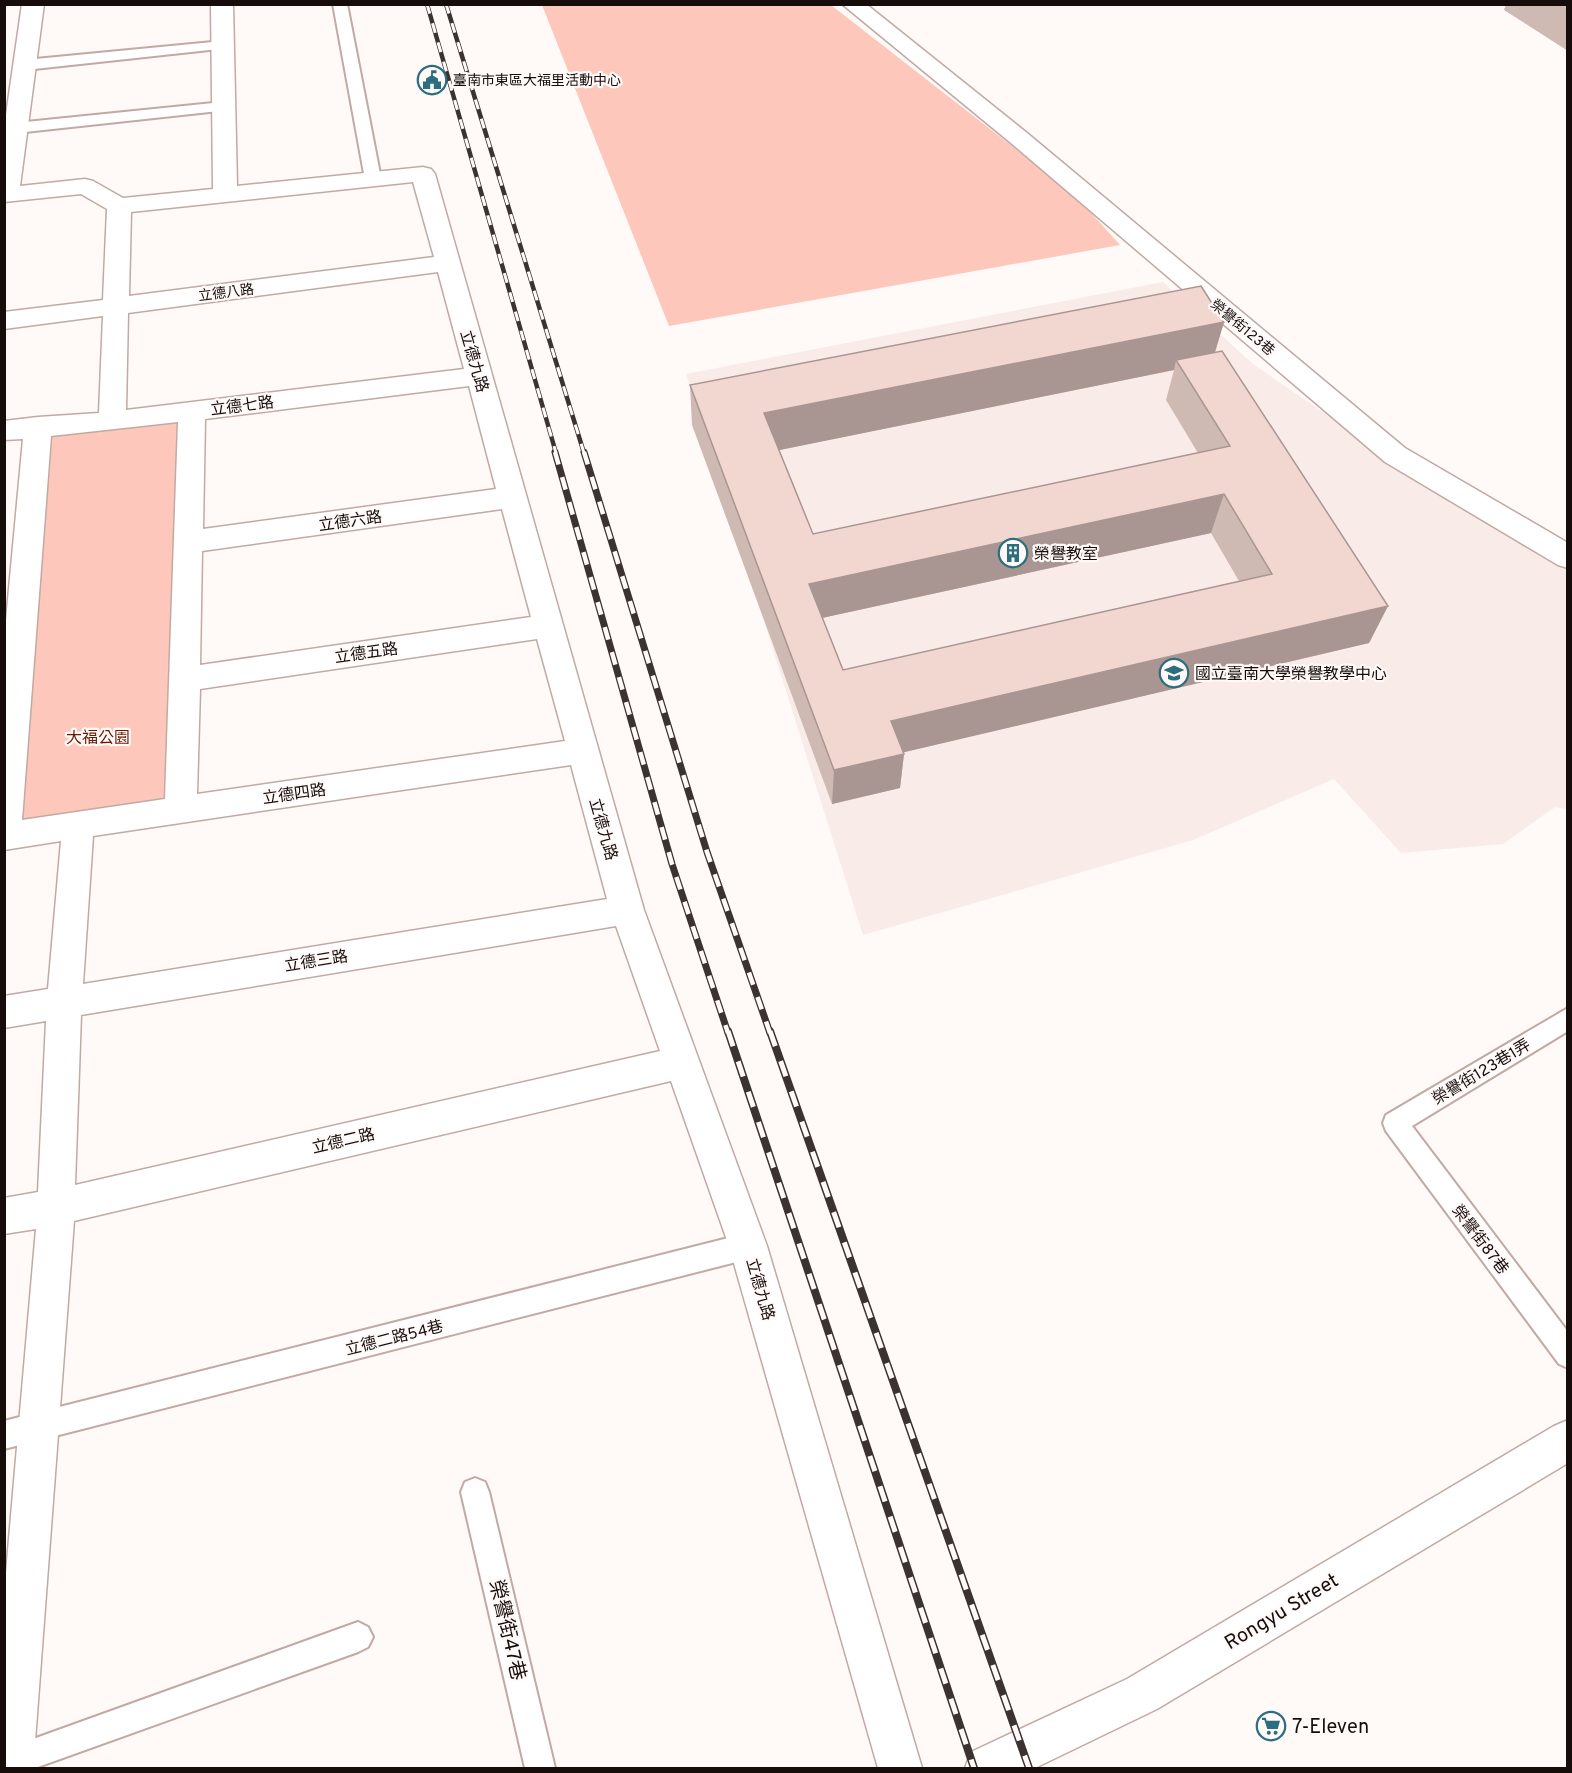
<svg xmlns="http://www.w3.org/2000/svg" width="1572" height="1773" font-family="Overpass,'Noto Sans TC',sans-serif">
	<rect width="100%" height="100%" fill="#fff9f8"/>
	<path fill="#f9ebe8" d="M1163,282l90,82 218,150 96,53v242l-12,-2 -52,37 -102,9 -67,-74 -141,61 -330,95 -177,-561z"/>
	<path fill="#fdc8bb" d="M542,5h289l245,191 44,49 -451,81z
		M192,411l-11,399 -176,25 33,-409z"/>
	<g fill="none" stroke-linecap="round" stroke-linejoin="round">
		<g stroke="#c2a9a3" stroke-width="4">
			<path id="lane" d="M333,4h14l34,175 -8,5 -8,-5z
				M223,41l7,4 -2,3 -203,22 -8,-5 8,-5z
				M223,102l5,2 3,3 -3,3 -212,23 -8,-5 8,-5z
				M1568,1008v23l-156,95 156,206v36l-9,-4 -173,-233 -3,-8 3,-8z
				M748,1233l9,4 4,9 -4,9 -9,4 -744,190v-28z
				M475,1478l10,4 4,10 66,276h-30l-64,-276 4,-10z
				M358,1622l10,5 5,10 -5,10 -10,5 -323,116h-31v-18l7,-3z"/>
		</g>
		<g stroke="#c2a9a3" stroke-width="3">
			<path id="street" d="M22,4h22l-24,182 65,-7 8,2 30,17 90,-9 -2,-185h22l4,182 186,-19 8,2 4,5 209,736 123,336 155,522h-44l-149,-522 -58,-165 -597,140 -41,547h-29v-172l32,-367 -32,5v-36l34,-6 8,-171 -42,7v-32l44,-7 13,-148 -57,9v-208l19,-203 -19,1v-19l34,-4 61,-4 4,-97 -99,13v-17l99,-12 4,-91 -26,-15 -77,8v-73zM413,182l21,75 -305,39 2,-84zM438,272l26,97 -338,41 2,-97zM469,386l27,103 -293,40 2,-110zM178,422l-13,377 -143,21 29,-384zM502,509l29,108 -331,48 2,-114zM537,639l28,102 -368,53 3,-105zM571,765l36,134 -524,85 10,-148zM616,926l44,125 -585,134 6,-170z
				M842,4h24l161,129 378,315 163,95v25l-10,-3 -173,-103 -374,-319z
				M1568,1420v43l-411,246 -122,59h-70l6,-16 156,-73 427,-253z"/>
		</g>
		<use href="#lane" fill="#fff" fill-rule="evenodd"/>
		<use href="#street" fill="#fff" fill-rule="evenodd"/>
		<g stroke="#3b3231" stroke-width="4.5">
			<path id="rail-far2" d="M427,4l129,449
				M446,4l138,449"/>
		</g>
		<g stroke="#3b3231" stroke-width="7">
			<path id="rail-far1" d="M555,452l117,412 56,169
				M584,452l123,400 63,181"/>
		</g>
		<g stroke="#3b3231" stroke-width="8">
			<path id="rail" d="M728,1031l246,737
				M770,1031l259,737"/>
		</g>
		<use href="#rail-far2" stroke="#fff9f8" stroke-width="3" stroke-dasharray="10" stroke-linecap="butt"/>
		<use href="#rail-far1" stroke="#fff9f8" stroke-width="4.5" stroke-dasharray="13" stroke-linecap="butt"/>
		<use href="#rail" stroke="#fff9f8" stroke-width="5" stroke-dasharray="16" stroke-linecap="butt"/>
	</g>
	<path fill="#cfb9b3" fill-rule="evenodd" d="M1506,4h62v47l-64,-41z
		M1224,322l-9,30 173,254 -19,37 -465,109v2l-4,34 -68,16 -140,-379 -2,-40zM1174,370l-8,30 32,53 -385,81 -34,-84zM1211,533l28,48 -396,89 -21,-52z"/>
	<path fill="#a99692" d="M1224,322l-12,40 -36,-2 -2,10 -409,83 -1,-40z
		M1224,494l-13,39 -403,88 1,-37z
		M1388,606l-19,37 -481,113 3,-35z
		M904,754l-4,34 -68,16 2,-34z"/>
	<path fill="#f1d7d0" stroke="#a99692" stroke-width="1.5" fill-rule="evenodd" d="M1201,286l23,36 -460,91 49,121 417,-88 -54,-86 46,-9 166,255 -497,115 13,33 -70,16 -144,-385zM1224,494l48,80 -429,96 -34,-86z"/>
	<defs>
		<g id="civic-ring" transform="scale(1.5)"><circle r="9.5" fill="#fff9f8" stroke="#2c6d80" stroke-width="1.5"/><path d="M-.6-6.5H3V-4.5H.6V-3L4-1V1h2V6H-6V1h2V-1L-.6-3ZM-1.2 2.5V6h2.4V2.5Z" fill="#2c6d80"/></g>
		<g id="building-ring" transform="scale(1.5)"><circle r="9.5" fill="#fff9f8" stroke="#2c6d80" stroke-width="1.5"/><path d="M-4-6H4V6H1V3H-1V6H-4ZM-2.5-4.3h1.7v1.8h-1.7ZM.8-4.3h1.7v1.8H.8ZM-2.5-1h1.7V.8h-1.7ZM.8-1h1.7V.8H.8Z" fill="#2c6d80"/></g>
		<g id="university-ring" transform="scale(1.5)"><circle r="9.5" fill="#fff9f8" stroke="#2c6d80" stroke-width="1.5"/><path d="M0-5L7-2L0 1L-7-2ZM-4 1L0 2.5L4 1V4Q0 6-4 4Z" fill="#2c6d80"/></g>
		<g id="supermarket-ring" transform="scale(1.5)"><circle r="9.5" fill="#fff9f8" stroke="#2c6d80" stroke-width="1.5"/><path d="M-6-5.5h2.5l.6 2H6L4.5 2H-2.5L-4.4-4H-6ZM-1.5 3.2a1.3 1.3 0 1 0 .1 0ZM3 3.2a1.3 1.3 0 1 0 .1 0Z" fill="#2c6d80"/></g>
	</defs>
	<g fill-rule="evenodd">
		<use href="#civic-ring" x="432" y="80"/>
		<use href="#building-ring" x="1013" y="553"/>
		<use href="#university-ring" x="1174" y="673"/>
		<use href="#supermarket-ring" x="1271" y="1726"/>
	</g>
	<g text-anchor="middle" stroke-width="4.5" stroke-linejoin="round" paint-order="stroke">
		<g font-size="14" fill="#160d0b" stroke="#fff9f8" text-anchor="start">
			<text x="453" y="85">臺南市東區大福里活動中心</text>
		</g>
		<g font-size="14" fill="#160d0b" stroke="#fff9f8">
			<text transform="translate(226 292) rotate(-7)" y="5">立德八路</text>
			<text transform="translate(1243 327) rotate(40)" y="5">榮譽街123巷</text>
		</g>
		<g font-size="16" fill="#160d0b" stroke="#fff9f8">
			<text transform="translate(475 361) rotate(74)" y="6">立德九路</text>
			<text transform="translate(242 405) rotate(-7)" y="6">立德七路</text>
			<text transform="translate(350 520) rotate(-8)" y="6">立德六路</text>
			<text transform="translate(366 652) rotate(-8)" y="6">立德五路</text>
			<text transform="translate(294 793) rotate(-8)" y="6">立德四路</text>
			<text transform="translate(604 829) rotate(74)" y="6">立德九路</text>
			<text transform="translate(316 960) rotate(-9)" y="6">立德三路</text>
			<text transform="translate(1481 1071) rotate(-31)" y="6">榮譽街123巷1弄</text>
			<text transform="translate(343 1140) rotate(-13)" y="6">立德二路</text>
			<text transform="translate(1481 1239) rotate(53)" y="6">榮譽街87巷</text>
			<text transform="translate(761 1289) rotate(74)" y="6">立德九路</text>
			<text transform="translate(394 1337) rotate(-14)" y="6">立德二路54巷</text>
		</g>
		<g font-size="16" fill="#160d0b" stroke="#fff9f8" text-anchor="start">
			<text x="1034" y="559">榮譽教室</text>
			<text x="1195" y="679">國立臺南大學榮譽教學中心</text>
		</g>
		<g font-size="16" fill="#6c1903" stroke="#fff9f8">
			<text x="98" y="743">大福公園</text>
		</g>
		<g font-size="20" fill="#160d0b" stroke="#fff9f8">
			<text transform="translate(1281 1611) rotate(-31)" y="7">Rongyu Street</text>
			<text transform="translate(508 1630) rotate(77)" y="7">榮譽街47巷</text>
		</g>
		<g font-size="20" fill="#160d0b" stroke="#fff9f8" text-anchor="start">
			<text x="1292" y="1733">7-Eleven</text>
		</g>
	</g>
	<rect width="1572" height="1773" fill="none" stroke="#160d0b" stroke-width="12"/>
</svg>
